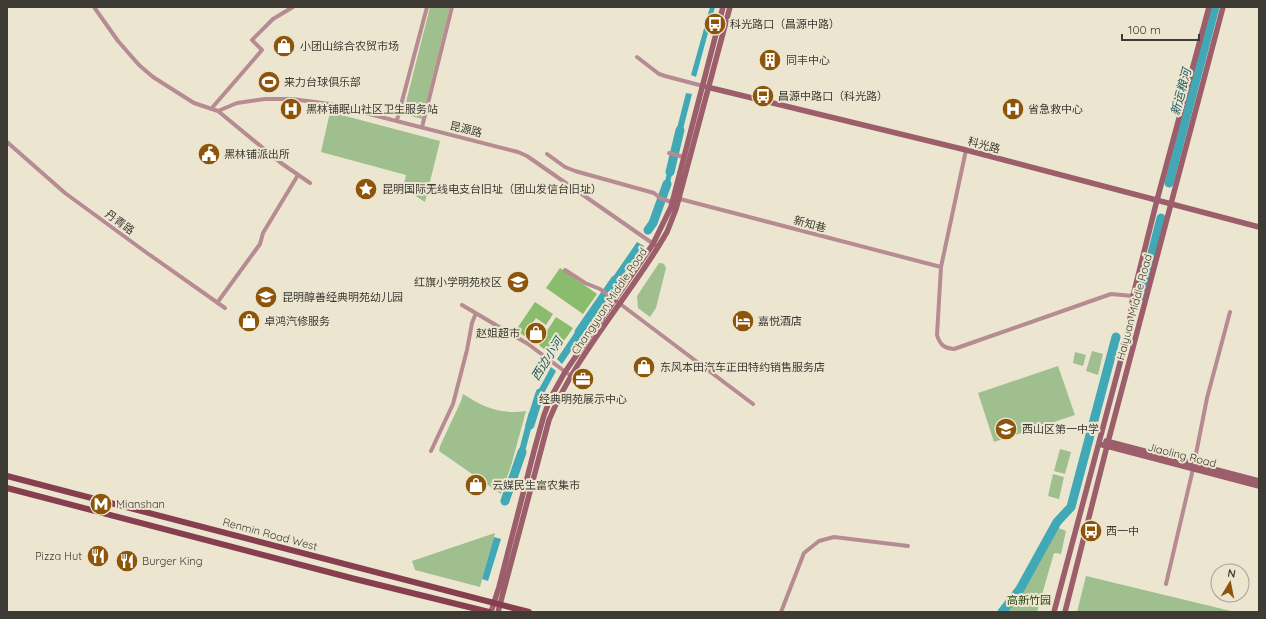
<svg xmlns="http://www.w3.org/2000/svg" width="1266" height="619" font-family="Quicksand,'Noto Sans SC',sans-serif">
	<rect width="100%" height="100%" fill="#ece6d1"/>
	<path fill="#9fbf8e" d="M430,7h20l-28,112 -19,-5z
		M330,112l110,29 -15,61 -22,-14 3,-13 -85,-23z
		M659,263h2l3,1 2,4 -10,40 -6,9 -12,-9 -1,-12z
		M1092,351l11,3 -5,21 -12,-4z
		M1075,352l11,3 -3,11 -10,-3z
		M1058,366l17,49 -81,27 -16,-49z
		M463,394c20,13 38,21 63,17l-15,55 -10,28 -62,-43 1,-5 21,-45z
		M1060,449l11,3 -6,22 -11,-3z
		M1053,474l11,3 -5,22 -11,-3z
		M1056,527l10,4 -5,23 -7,-1 -17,59h-33l19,-25z
		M495,533l-15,54 -65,-17 -3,-9z
		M1086,576l149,36h-158z"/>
	<path fill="#8abc6e" d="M560,268l37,26 -14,20 -37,-26z
		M535,302l18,12 -7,11 -10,-7 -8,11 2,3 -3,3 -3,1 -5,-4 -1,-5z
		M556,317l17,11 -20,28 -13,-10 -1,-3z"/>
	<path fill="#41a8b5" d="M710,7h5l-19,70 -5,-2z
		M686,93l6,1 -12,47 -6,-1z
		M670,160l5,1 -8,35 -5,-2z
		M658,201l6,3 -13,28 -5,-3z
		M637,242l7,4 -33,45 -5,-4z
		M601,294l6,4 -15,21 -5,-4z
		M583,320l6,5 -27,39 -5,-5z
		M551,367l5,4 -13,24 -4,10 -6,-1 6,-15z
		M529,412l6,2 -13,49 -6,-1z
		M513,470l6,2 -11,30 -6,-1z
		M494,537l7,2 -13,42 -6,-2z"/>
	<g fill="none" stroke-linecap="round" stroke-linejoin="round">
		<path stroke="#41a8b5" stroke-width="9" d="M670,172l10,-42
			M1169,183l46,-176
			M648,230l5,-7 14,-39
			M1141,296l20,-78
			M579,332l36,-52
			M530,425l10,-32
			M505,501l17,-49
			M1002,612l18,-23 37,-67 14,-15 45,-170"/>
		<path stroke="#b68b92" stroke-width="4" d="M94,7l24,34 21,24 14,12 41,26 24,8 63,52 29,20
			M637,57l22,17 6,2 38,10
			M211,109l51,-59 -10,-10 21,-21 20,-12
			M218,111l19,-8 28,-4h27l38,5 188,48 9,4 128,89
			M397,120l30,-113
			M422,127l30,-120
			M7,142l58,51 82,60 78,55
			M966,150l-25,117 -4,68c3,10 7,13 17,14l157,-55 22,2
			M669,153l15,4
			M547,154l18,13 10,4 79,22 6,5 14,5
			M676,198l265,69
			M565,270l20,13 15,6 15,11 138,104
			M217,303l43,-59 3,-11 35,-58
			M462,305l66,39 43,32
			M431,451l22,-47 14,-54 5,-27 4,-10
			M1194,464l13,-66 23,-86
			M1166,584l27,-115
			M781,612l23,-59 15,-12 15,-4 74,9"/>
		<path stroke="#9b5e6a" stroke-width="5.5" d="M707,87l259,63 293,77
			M1106,441l153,40
			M1099,444l160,42
			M491,612l8,-25 35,-136 10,-36 7,-18 14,-25 88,-128 18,-37 52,-200
			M498,612l51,-192c26,-63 73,-115 109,-173l9,-15 9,-23 54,-202
			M1054,612l74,-279 5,-37 24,-96 52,-193
			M1065,612l43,-170 115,-435"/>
		<path stroke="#873e4f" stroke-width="6" d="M7,476l522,136
			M7,488l348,91 134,33"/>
	</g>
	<defs>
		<g id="bus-disc" transform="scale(1.15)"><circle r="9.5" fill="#8c5509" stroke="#ece6d1"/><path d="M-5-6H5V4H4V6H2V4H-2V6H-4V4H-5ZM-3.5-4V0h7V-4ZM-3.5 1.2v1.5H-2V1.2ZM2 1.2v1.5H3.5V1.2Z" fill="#fff"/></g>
		<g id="shop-disc" transform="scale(1.15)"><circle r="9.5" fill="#8c5509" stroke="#ece6d1"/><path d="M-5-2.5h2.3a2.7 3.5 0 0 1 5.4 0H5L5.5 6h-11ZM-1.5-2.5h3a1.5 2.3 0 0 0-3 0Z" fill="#fff"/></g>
		<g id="building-disc" transform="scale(1.15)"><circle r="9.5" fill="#8c5509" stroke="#ece6d1"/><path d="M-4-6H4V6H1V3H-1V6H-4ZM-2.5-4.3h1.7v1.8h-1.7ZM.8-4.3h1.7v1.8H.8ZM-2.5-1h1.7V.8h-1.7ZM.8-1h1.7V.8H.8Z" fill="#fff"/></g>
		<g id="stadium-disc" transform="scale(1.15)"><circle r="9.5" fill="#8c5509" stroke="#ece6d1"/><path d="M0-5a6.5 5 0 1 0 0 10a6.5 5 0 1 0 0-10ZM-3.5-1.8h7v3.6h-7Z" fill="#fff"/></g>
		<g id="hospital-disc" transform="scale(1.15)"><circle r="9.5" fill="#8c5509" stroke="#ece6d1"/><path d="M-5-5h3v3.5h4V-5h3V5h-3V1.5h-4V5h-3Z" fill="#fff"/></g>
		<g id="civic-disc" transform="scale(1.15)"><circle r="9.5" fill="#8c5509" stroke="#ece6d1"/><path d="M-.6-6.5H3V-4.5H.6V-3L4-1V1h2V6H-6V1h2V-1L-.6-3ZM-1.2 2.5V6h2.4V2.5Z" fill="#fff"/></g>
		<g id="sight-disc" transform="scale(1.15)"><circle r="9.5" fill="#8c5509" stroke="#ece6d1"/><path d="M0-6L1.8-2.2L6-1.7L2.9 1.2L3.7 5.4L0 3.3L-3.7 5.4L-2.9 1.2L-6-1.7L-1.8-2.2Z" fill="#fff"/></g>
		<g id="school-disc" transform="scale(1.15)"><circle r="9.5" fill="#8c5509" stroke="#ece6d1"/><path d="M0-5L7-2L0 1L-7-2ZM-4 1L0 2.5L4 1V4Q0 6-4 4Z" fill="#fff"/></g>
		<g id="hotel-disc" transform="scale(1.15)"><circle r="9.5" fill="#8c5509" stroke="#ece6d1"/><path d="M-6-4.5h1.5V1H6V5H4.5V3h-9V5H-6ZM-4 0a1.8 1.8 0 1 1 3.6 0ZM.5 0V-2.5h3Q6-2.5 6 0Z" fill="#fff"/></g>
		<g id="office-disc" transform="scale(1.15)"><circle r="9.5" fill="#8c5509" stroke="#ece6d1"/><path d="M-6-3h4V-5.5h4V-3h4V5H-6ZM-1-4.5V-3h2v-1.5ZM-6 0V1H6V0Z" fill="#fff"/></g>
		<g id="metro-disc" transform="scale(1.15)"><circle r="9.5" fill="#8c5509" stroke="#ece6d1"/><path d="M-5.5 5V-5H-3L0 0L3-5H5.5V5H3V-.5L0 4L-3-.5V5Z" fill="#fff"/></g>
		<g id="restaurant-disc" transform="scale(1.15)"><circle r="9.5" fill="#8c5509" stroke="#ece6d1"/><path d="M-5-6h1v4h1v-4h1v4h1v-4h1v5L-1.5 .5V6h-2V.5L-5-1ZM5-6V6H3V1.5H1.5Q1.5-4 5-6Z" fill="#fff"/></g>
	</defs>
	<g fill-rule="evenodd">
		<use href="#bus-disc" x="715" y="24"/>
		<use href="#shop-disc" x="284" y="46"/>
		<use href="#building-disc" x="770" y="60"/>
		<use href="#stadium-disc" x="269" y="82"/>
		<use href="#bus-disc" x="763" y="96"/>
		<use href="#hospital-disc" x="291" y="109"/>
		<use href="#hospital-disc" x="1013" y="109"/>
		<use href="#civic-disc" x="209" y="154"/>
		<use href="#sight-disc" x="366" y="189"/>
		<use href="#school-disc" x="518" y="282"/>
		<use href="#school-disc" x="266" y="297"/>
		<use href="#shop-disc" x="249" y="321"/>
		<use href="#hotel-disc" x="743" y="321"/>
		<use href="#shop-disc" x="536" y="333"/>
		<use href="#shop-disc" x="644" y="367"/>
		<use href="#office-disc" x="583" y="379"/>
		<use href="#school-disc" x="1006" y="429"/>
		<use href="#shop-disc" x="476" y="485"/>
		<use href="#metro-disc" x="101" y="504"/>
		<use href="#bus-disc" x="1091" y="531"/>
		<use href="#restaurant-disc" x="98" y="556"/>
		<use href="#restaurant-disc" x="127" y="561"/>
	</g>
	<g text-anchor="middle" stroke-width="4" stroke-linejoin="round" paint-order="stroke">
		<g font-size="11" fill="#3d3b33" stroke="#ece6d1" text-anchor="start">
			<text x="730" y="28">科光路口（昌源中路）</text>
			<text x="300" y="50">小团山综合农贸市场</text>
			<text x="786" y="64">同丰中心</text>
			<text x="284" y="86">来力台球俱乐部</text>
			<text x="778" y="100">昌源中路口（科光路）</text>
			<text x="306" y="113">黑林铺眠山社区卫生服务站</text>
			<text x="1028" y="113">省急救中心</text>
			<text x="224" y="158">黑林铺派出所</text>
			<text x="382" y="193">昆明国际无线电支台旧址（团山发信台旧址）</text>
			<text x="502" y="286" text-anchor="end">红旗小学明苑校区</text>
			<text x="282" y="301">昆明醇善经典明苑幼儿园</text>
			<text x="264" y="325">卓鸿汽修服务</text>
			<text x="758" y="325">嘉悦酒店</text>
			<text x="520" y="337" text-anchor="end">赵姐超市</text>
			<text x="660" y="371">东风本田汽车正田特约销售服务店</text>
			<text x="583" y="403" text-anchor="middle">经典明苑展示中心</text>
			<text x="1022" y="433">西山区第一中学</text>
			<text x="492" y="489">云媒民生富农集市</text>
			<text x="116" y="508">Mianshan</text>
			<text x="1106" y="535">西一中</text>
			<text x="82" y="560" text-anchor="end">Pizza Hut</text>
			<text x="142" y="565">Burger King</text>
		</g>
		<g font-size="11" fill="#3d3b33" stroke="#ece6d1">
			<text transform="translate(466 129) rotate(14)" y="4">昆源路</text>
			<text transform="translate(984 145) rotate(15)" y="4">科光路</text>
			<text transform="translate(120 222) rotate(36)" y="4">丹青路</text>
			<text transform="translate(810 224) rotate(15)" y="4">新知巷</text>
			<text transform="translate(609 301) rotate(-56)" y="4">Changyuan Middle Road</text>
			<text transform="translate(1134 307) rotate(-75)" y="4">Haiyuan Middle Road</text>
			<text transform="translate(1182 455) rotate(14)" y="4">Jiaoling Road</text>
			<text transform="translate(270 534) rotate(15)" y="4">Renmin Road West</text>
		</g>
		<g font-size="11" fill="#25450f" stroke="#ece6d1">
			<text x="1029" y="604">高新竹园</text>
		</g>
		<g font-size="12" font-style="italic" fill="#235c63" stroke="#ece6d1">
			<text transform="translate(1181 92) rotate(-75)" y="4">新运粮河</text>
			<text transform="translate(547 359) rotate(-58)" y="4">西边小河</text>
		</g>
	</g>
	<rect width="1266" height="619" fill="none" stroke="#3d3b33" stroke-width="16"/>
	<g transform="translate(1230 583) rotate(10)"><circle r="19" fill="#ece6d1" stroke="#a6a292"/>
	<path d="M0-3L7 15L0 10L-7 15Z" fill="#8c5509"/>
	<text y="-6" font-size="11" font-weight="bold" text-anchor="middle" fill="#3d3b33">N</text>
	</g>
	<path d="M1122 34v6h77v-6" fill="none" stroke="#3d3b33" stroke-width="2"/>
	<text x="1128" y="34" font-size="12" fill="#3d3b33" stroke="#ece6d1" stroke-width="3" paint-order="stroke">100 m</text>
</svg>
